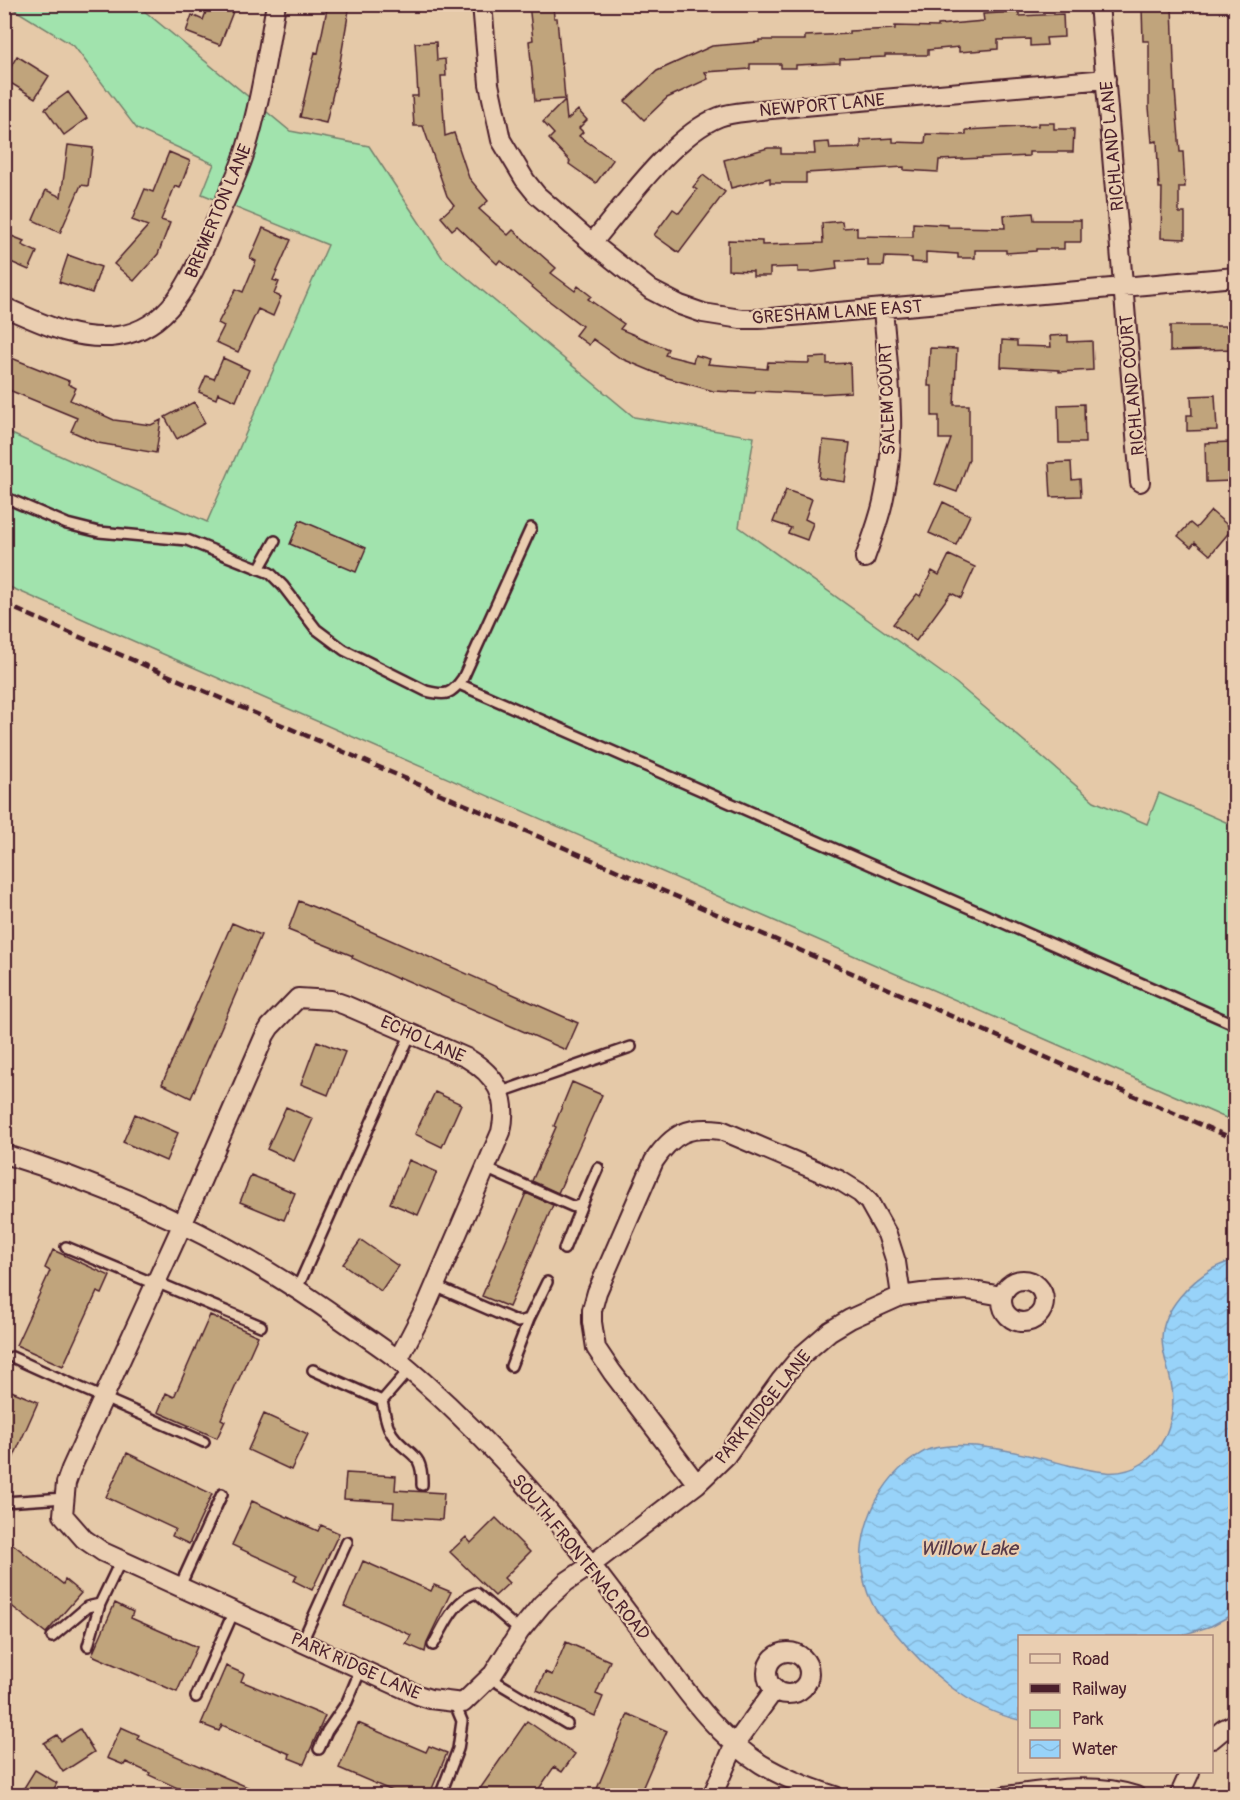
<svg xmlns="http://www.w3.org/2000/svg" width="1240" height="1800" font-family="Pangolin,sans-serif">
	<defs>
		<pattern id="water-waves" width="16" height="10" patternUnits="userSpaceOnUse" patternTransform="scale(1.5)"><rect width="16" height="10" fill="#98d3f9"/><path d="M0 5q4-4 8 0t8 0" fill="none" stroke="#84b5d6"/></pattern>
	</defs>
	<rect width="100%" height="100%" fill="#e5c9a8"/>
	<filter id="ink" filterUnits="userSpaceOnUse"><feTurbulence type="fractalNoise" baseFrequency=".0167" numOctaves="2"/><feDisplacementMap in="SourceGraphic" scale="12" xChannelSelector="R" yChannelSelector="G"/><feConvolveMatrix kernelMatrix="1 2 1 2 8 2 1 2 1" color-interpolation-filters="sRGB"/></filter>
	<g filter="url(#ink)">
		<path fill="#a1e3ad" stroke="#76816c" stroke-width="1.5" d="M7,5h130l153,126 79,15 73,111 192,160 120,20 -15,90 217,156 138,118 53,23 12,-31 76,33v296l-1230,-537v-154l202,91 121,-277 -126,-51 12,-30 -77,-35 -63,-83z"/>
		<path fill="url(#water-waves)" stroke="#798ba7" stroke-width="1.5" d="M1235,1260v353l-24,13 -32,10h-159l-1,84c-52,-12 -93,-50 -126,-90 -7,-8 -16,-16 -20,-25 -25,-47 -6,-110 34,-142 7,-5 16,-12 23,-14 42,-11 98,6 138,16 26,6 51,14 75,-2 25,-17 34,-52 28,-81 -3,-14 -9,-29 -9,-44 1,-29 29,-57 52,-70 7,-4 15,-6 21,-8z"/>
		<path fill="#c0a47b" stroke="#4a1f2b" stroke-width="1.5" d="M209,4h12l13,5 -14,36 -34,-13 6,-17 11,5z
			M328,4h22l-11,64 -13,55 -26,-6 15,-65 3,1z
			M529,4h24l1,14h3l4,46 1,-1 3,36 -30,2 -6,-60 4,-1z
			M1172,6l3,84 5,62h3l2,35h-6v26h6v26l-24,-1 1,-50h-3l-2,-47 -5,1 -3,-35v-66h-6l-1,-33z
			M1019,12v4l44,-2 1,23 -18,1 1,7 -17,1v-7l-32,1v9l-39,3v-5l-31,3v5h-43v2l-45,2v4l-44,2v3h-15v-4h-31v5l-45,3 3,7 -41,19 -23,22 -19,-19 32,-30 55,-25 47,-4v-2h46v-4l44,-2v-3l46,-2v-3l43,1v-2l46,-4 -1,-7z
			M436,42l1,18 8,-1 1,17h-5l4,60 9,-3 15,45 19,23 -9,8 29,26 5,-5 43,38 -5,5 24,18 3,-5 13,10 -3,3 36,25 -4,5 48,20 -3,6 28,7 2,-7 15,4 -2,5 59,5 1,-7 41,1v-5l18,-1v7l23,-1 1,29 -32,2 -63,-3 -1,2 -42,-2 -45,-13 -48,-20 -27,-19 -4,6 -14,-10 7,-9 -38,-29 -44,-37 -3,4 -40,-38 -5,4 -11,-13 13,-12 -7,-9 -24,-70h-9l-2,-30h6l-3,-53z
			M17,56l32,20 -14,22 -31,-19z
			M68,92l19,26 -23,17 -19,-26z
			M565,100l2,20 11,-10 9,10 -8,8 4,4 -4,4 34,24 -17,23 -27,-19 1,-3 -21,-22 5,-5 -11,-12z
			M1038,123h16v6h20l-1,23h-44v4l-90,4 -1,12 -34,-2v-3l-98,6v10h-36v-5l-39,10 -7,-28 44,-12h13v6h34l-1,-11 15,-1 1,7 31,-1v-8l32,-2v4l32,1 1,-9 40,1v-5l72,-4z
			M68,145l25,3 -5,38 -7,-1 -21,48 -27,-13 13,-30 15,7z
			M169,152l21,9 -10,27 -5,-2 -14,34 9,3 -12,31 -24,27 -20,-17 34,-38 -16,-6 13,-31 8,3z
			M703,175l22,17 -46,61 -25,-18 19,-26 6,4 18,-23 -4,-3z
			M1033,213l1,7h47v22h-17v7h-28v2l-30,2v-3h-31v8h-17v-4l-32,-2v11l-14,-1v-4l-27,-1 -1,9h-16v-6l-32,1 1,8 -24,3h-15v-5l-28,1v8h-17v-5l-25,-1v-30l34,1v4l61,-2 -1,-20 20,-2 1,7 14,-1v9l56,1v-14l35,2v2l57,1 -1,-13z
			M263,228l28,12 -18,40 6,2 -5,12 7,3 -8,19 -15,-7 -20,43 -22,-10 8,-16 -6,-3 18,-34 7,3 13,-31 -6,-3z
			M4,233l20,8 -2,4 15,7 -8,18 -25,-11z
			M68,255l33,12 -9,26 -33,-11z
			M1170,326h66v23l-66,2z
			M1068,335v7l24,-1 1,29 -34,2v-2l-58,-3 1,-27 15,1v5l34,1 -1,-11z
			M930,348l27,1 -3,56h15v54l-12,33 -22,-8 16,-45h-12v-23h-7v-30h-4z
			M4,355l65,26 -1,3 8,4 -6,12 44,20 37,5 10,-5 -5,33 -58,-10 -27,-12 6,-13 -73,-30z
			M223,358l26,12 -13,31 -18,-8 -2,6 -17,-7 7,-16 8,3z
			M1215,395l2,35 -30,1v-16h5l-1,-19z
			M194,402l11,21 -28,16 -12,-22z
			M1084,404l1,39h-26l-1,-38z
			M823,440l27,3 -5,39 -26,-4z
			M1231,442l1,39 -26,1 -1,-39z
			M1071,462l1,18 8,-1 1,17 -30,1 -2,-34z
			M786,490l26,9 -7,20 8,4 -6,17 -19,-7 3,-5 -18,-6z
			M943,502l27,13 -14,30 -27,-12z
			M1211,511l21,18 -22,26 -15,-13 -4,5 -13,-11 12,-13 6,5z
			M300,520l66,28 -10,24 -66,-28z
			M949,555l26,12 -14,31 -10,-5 -35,48 -23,-17 24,-30 3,2 12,-25 7,4z
			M299,901l44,18 235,104 -12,27 -167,-73 -1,2 -46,-21 1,-2 -65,-26z
			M232,923l29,12 -70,163 -29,-14z
			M317,1041l28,11 -17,43 -27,-11z
			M572,1082l30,13 -44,98 -26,-12 24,-54 -2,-1z
			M435,1092l26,12 -19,43 -27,-13z
			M286,1107l27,12 -19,42 -27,-12z
			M135,1114l43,19 -12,28 -43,-19z
			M409,1160l28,12 -19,43 -28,-12z
			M251,1175l44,18 -11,27 -44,-18z
			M526,1193l27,12 -44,102 -27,-11z
			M361,1240l37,26 -17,25 -38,-27z
			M53,1250l57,26 -8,18 -5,-2 -34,74 -47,-21 34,-74 -5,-3z
			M210,1315l48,21 -37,83 4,2 -8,17 -59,-26 8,-19 8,4z
			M4,1388l34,14 -34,77z
			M264,1414l44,20 -17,36 -43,-20z
			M127,1453l85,41 -23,50 -17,-8 3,-7 -69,-32z
			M346,1473l50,3 -1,14 49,3 -2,27 -49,-3 1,-15 -50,-3z
			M252,1501l66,30 3,-6 18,8 -27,57 -18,-9 3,-6 -65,-30z
			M496,1518l34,34 -26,26 5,5 -14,13 -45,-44 16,-15 5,6z
			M4,1537l59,47 2,-4 16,13 -35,40 -42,-33z
			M363,1561l68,30 3,-6 17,7 -24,50 -2,10 -19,-8 5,-9 -67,-29z
			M115,1603l18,9 -2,6 66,29 -20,45 -85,-37z
			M566,1642l44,19 -14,33 7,3 -8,19 -58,-26 8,-18 7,3z
			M226,1666l18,8 -3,7 84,35 -21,48 -15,-6 1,-4 -68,-29 -3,6 -18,-7z
			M628,1714l39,17 -28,65h-45z
			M527,1721l48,33 -13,18 -8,-5 -20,29h-59z
			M358,1723l68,29 3,-6 18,7 -18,43h-25l-65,-28z
			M121,1727l18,8 -2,4 131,57h-73l-46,-21 1,-2 -24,-11 -2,3 -17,-7z
			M80,1729l14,23 -31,20 -19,-29 13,-8 4,6z
			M35,1770l22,13 -7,13h-31z"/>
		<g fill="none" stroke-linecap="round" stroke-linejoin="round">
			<g stroke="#4a1f2b" stroke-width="14">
				<path id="lane" d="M4,497l63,27 32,8 88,8 83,33 13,13 33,43 28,21 82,41c20,5 25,4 37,-13l68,-150
					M259,569l16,-28
					M459,684l777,341
					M501,1092l130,-45
					M485,1168l89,39 8,-3 16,-36
					M66,1247l89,37
					M564,1249l18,-45
					M156,1282l105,44
					M435,1286l83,36 11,-3 18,-37
					M297,1289l114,-256
					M12,1357c64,30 128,56 192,85
					M511,1366l18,-47
					M313,1370l69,31c2,9 4,24 10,33 16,23 31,16 30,51
					M382,1401l27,-31
					M4,1502l61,-4
					M180,1586l42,-92
					M52,1637l35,-30 13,-3
					M302,1642l45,-100
					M433,1645c12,-20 20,-44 43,-52l44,38
					M88,1646l12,-42 21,-44
					M490,1678l77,46
					M196,1697l38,-86
					M319,1749l8,-18 20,-29 14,-33
					M440,1796l18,-47 4,-28 -8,-19"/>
			</g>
			<g stroke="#4a1f2b" stroke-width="22">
				<path id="street" d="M482,4l7,80 12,56 24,40 12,15 55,48 59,47 29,15 23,8 38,6h18l477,-42
					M1099,4l41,478
					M592,243c32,-38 81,-108 127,-126 12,-5 28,-5 41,-7l346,-31
					M4,307c37,16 73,35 114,29 54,-8 74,-60 93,-104 11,-26 25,-52 34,-80 15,-47 22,-98 31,-148
					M865,558c7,-20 15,-40 19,-61 14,-61 4,-127 -1,-188
					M4,1154c124,38 237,93 342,169 17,12 36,24 52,37 36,30 70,63 102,97 54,56 99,118 146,180 34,45 66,96 115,127 23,14 49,24 74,32
					M1002 1301a21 21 0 1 1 42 0a21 21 0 1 1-42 0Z
					M398,1360l29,-56 74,-172c8,-35 -5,-57 -34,-74l-122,-53 -14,-5 -33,-2 -28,29 -5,8 -82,188 -112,246 -5,14 -3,32 21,24 19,13 315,143 12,4 33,4 30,-29 27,-43 22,-27 24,-22 25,-17 106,-81 29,-28 55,-76 20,-24 29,-25 20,-12 51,-23 21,-3 46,-3 34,6
					M697,1484l-85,-112 -16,-24 -4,-26v-12l5,-18 57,-131c19,-28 34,-35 67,-31l118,50 21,13 9,9 18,32 9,28 5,34
					M767 1673a21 21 0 1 1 42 0a21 21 0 1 1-42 0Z
					M1212,1739l12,-10 12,-6
					M712,1796l23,-52 40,-55
					M1005,1796c44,-6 89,-14 131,0
					M1179,1796l11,-24"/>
			</g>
			<use href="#lane" stroke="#eaceb1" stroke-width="9"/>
			<use href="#street" stroke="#eaceb1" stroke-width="18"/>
			<path stroke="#4a1f2b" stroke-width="4.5" stroke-dasharray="9 4.5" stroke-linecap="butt" d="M4,604l1232,536"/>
		</g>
	</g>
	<g text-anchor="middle" stroke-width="4.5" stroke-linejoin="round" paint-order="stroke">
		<g font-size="18" fill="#4a1f2b" stroke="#eaceb1">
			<text transform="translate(822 105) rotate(-5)" y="6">NEWPORT LANE</text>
			<text transform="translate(1112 146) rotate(-95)" y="6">RICHLAND LANE</text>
			<text transform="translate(218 211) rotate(-67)" y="6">BREMERTON LANE</text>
			<text transform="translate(837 312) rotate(-4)" y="6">GRESHAM LANE EAST</text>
			<text transform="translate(1132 385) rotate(-95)" y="6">RICHLAND COURT</text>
			<text transform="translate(887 399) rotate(-92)" y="6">SALEM COURT</text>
			<text transform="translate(423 1039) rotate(24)" y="6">ECHO LANE</text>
			<text transform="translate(763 1407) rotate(-51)" y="6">PARK RIDGE LANE</text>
			<text transform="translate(581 1557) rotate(51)" y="6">SOUTH FRONTENAC ROAD</text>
			<text transform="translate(356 1666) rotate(24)" y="6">PARK RIDGE LANE</text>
		</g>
		<g font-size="20" font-style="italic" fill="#563a4a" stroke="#eaceb1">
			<text x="969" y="1555">Willow Lake</text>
		</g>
	</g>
	<rect width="1240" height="1800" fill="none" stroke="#eaceb1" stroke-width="24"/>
	<rect x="12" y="12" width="1216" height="1776" fill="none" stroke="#4a1f2b" stroke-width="2" filter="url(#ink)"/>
	<rect x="1018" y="1635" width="195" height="138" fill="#eaceb1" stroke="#aa887b" stroke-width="1.5"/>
	<rect x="1030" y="1654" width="30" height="9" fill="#eaceb1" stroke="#aa887b" stroke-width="1.5"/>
	<text x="1072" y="1665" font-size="18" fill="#4a1f2b">Road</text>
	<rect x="1030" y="1684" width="30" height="9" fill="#4a1f2b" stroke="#aa887b" stroke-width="1.5"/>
	<text x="1072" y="1695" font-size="18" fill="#4a1f2b">Railway</text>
	<rect x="1030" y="1710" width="30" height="18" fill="#a1e3ad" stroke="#aa887b" stroke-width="1.5"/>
	<text x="1072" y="1725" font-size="18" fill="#4a1f2b">Park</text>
	<rect x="1030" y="1740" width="30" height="18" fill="url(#water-waves)" stroke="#aa887b" stroke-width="1.5"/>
	<text x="1072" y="1755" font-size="18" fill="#4a1f2b">Water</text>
</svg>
